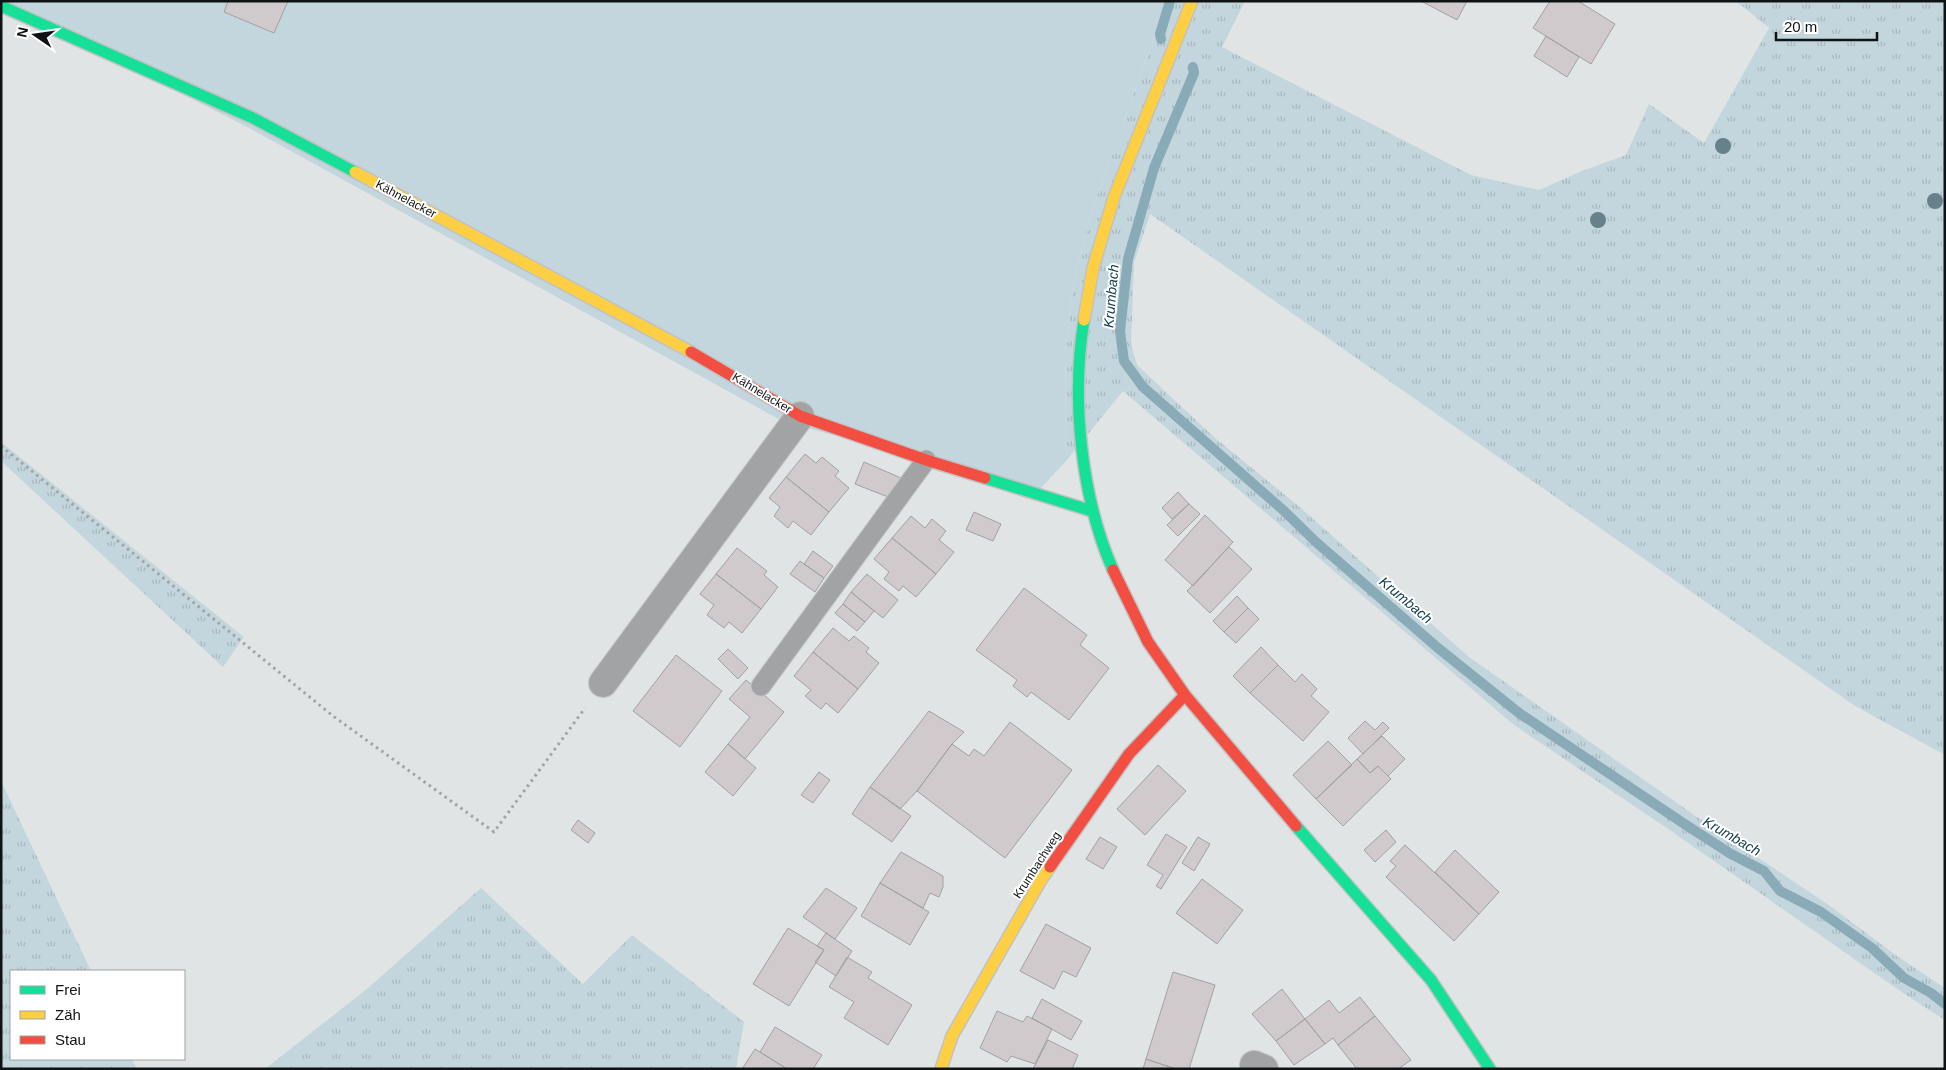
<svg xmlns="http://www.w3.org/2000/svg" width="1946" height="1070" font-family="Arial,sans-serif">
	<defs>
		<pattern id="grass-tufts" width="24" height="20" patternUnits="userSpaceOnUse" patternTransform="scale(1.25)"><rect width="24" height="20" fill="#c4d6dd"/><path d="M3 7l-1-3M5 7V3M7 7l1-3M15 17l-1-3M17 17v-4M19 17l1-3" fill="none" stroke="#a7b7bd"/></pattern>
	</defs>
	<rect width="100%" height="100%" fill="#e0e4e5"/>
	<path fill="url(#grass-tufts)" d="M1167,1h78l-23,46 249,128 68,15 43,-19 44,-16 23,-51 55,39 65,-115 -33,-27h209v754l-90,-49 -705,-492 -16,49 -3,81 6,21 77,72 88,72 167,148 228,160 129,86 71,53 48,32v32l-42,-27 -232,-162 -157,-106 -391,-334 -57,70 -1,-107 8,-69 17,-69z
		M1,442l243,195 -21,30 -222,-206z
		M1,781l90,190h-80v88h121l5,10h-136z
		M481,888l102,96 49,-49 112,87 -8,47h-471l103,-81z"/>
	<path fill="#c4d6dd" d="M1,1h1166l-77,215 -17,69 -8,69 1,107 -26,28 -256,-67 -535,-294z"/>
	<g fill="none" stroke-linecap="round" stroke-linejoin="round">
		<path stroke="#89abb7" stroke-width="10" d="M1161,39l-1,-5 10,-33
			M1193,67l1,6 -40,95 -26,91 -8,72 4,30 19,26 140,123 33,32 122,106 81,65 167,112 45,29 33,17 16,20 41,21 51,36 32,30 27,15 14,11"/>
	</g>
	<path fill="#d1cacd" stroke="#a1a1a2" d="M228,1h60l-14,32 -50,-21z
		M1421,1h46l-10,19z
		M1550,1h28l37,23 -24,40 -58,-36z
		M1546,36l33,21 -12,20 -33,-21z
		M805,454l11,9 6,-6 17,14 -4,5 14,12 -20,24 -43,-35z
		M864,462l37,16 -8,21 -38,-15z
		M786,477l43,35 -18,23 -18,-14 -5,7 -14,-12 6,-9 -11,-9z
		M1178,492l11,12 -17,15 -10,-11z
		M1189,504l11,10 -22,22 -11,-11z
		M974,512l27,12 -8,17 -27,-11z
		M1205,515l28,27 -40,44 -28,-26z
		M911,516l14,12 7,-9 14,12 -7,9 15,12 -18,22 -44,-36z
		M892,538l44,36 -20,23 -13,-11 -4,5 -15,-12 5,-7 -15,-13z
		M1229,547l23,22 -42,44 -23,-22z
		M737,548l30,23 -3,4 14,12 -17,22 -45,-35z
		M813,551l20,15 -9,12 -20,-14z
		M800,561l24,17 -9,14 -25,-18z
		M716,574l45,35 -19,24 -13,-11 -5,6 -17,-13 7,-10 -14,-11z
		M867,574l31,26 -15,18 -32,-26z
		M1024,588l63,47 -7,10 29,23 -40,52 -38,-28 -4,5 -14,-11 4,-6 -41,-30z
		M851,592l23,19 -9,11 -22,-18z
		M1237,596l11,12 -24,24 -11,-11z
		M843,604l22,18 -8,9 -22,-18z
		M1248,608l11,11 -23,24 -12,-11z
		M833,628l16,13 5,-5 15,12 -3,4 13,11 -21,26 -45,-37z
		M1261,647l17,18 -28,28 -17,-17z
		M728,649l20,19 -10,11 -20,-20z
		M813,652l45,37 -20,24 -12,-10 -5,6 -16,-13 6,-6 -17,-14z
		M676,655l46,36 -42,56 -47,-36z
		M1278,665l17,17 7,-8 15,15 -6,7 18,16 -26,29 -53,-48z
		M746,680l38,32 -39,47 -17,-15 22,-27 -21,-18z
		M929,711l35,21 -12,12 -35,47 -17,18 -30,-22z
		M1365,721l10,9 8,-8 6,6 -26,26 -15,-16z
		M1010,722l62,48 -67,88 -88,-67 35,-47 17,12 5,-7 10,7z
		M1382,736l23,23 -17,17 -10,-10 -8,7 -13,-14z
		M1328,741l24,24 -36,34 -23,-24z
		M728,744l28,24 -23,28 -28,-24z
		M1357,759l13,14 8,-7 13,13 -48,47 -27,-27z
		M1158,765l28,26 -41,44 -28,-26z
		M819,772l11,8 -17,23 -12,-8z
		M870,787l41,29 -19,26 -40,-28z
		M578,820l17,13 -7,10 -17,-13z
		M1386,830l10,12 -21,20 -11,-12z
		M1166,834l21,13 -26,42 -5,-3 7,-11 -16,-10z
		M1100,837l17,10 -14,22 -17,-10z
		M1198,837l12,7 -16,27 -12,-8z
		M1405,845l74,69 -25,27 -68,-64 10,-11 -6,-5z
		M1455,850l44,42 -20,22 -44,-42z
		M901,852l42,24v11l-4,10 -9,-4 -7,15 -43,-25z
		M1202,879l41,31 -26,34 -41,-31z
		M880,883l49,29 -19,33 -49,-29z
		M826,888l31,20 -22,31 -32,-22z
		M1046,924l45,24 -15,29 -13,-6 -9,18 -34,-18z
		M788,928l36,22 -35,56 -36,-22z
		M826,933l26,18 -16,25 -21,-14 9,-12 -7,-4z
		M847,957l25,15 -4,6 44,27 -24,40 -44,-27 10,-16 -25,-15z
		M1173,972l42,13 -26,84h-13l-30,-10z
		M1282,989l23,30 -29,22 -24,-27z
		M1360,997l15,19 -37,29 -5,-7 -8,6 -20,-25 24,-19 10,13z
		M1042,999l40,22 -11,19 -39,-22z
		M997,1011l26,11 4,-6 25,13 -17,35 -24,-8 -4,6 -27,-14z
		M1375,1016l36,44 -13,9h-41l-19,-24z
		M1305,1019l20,25 -31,21 -18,-24z
		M775,1027l47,28 -9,14h-26l-27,-17z
		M1048,1040l30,15 -6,14h-39z
		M755,1049l5,3 27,17h-45z
		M1146,1059l30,10h-33z"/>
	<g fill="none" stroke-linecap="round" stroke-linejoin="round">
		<g stroke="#c0c2c3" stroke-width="21">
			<path id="lane" d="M761,686l165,-226"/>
		</g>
		<g stroke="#c0c2c3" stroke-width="30">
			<path id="street" d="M603,683l197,-267
				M1254,1065l10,4"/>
		</g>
		<g stroke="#c0c2c3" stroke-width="14">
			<path id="fast" d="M1,6l252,112 102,54
				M1084,320c-13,79 -3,177 29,250
				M985,478l107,33
				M1296,826l135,154 59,89"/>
		</g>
		<g stroke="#c0c2c3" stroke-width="14">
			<path id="slow" d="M355,172l336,180
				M1084,320l9,-52 21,-71 78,-196
				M941,1069l11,-33 89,-156 9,-13"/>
		</g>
		<g stroke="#c0c2c3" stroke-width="14">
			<path id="jam" d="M691,352l109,64 126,44 59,18
				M1113,570l35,72 37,53 111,131
				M1050,867l79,-113 56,-59"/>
		</g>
		<path stroke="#a1a3a4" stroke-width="3" stroke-dasharray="2.5 4" stroke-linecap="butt" d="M1,446l332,270 161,116 91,-124"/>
		<use href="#lane" stroke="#a1a3a4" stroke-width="19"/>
		<use href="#street" stroke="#a1a3a4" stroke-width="28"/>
		<use href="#fast" stroke="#16e098" stroke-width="11"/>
		<use href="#slow" stroke="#ffcf43" stroke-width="11"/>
		<use href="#jam" stroke="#f24e42" stroke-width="11"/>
	</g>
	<g fill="#668189">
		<circle cx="1723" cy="146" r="8"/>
		<circle cx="1935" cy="201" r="8"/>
		<circle cx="1598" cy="220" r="8"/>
	</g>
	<g text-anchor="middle" stroke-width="4" stroke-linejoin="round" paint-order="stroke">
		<g font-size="12" fill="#101313" stroke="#fff">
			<text transform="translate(406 199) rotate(28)" y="4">Kähnelacker</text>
			<text transform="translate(762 393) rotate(31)" y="4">Kähnelacker</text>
			<text transform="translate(1037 865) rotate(-57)" y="4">Krumbachweg</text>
		</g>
		<g font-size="14" font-style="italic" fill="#16404e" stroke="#fff">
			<text transform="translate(1111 296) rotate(-85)" y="5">Krumbach</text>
			<text transform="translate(1406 600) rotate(40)" y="5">Krumbach</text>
			<text transform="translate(1732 836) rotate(30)" y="5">Krumbach</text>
		</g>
	</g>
	<rect width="1946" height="1070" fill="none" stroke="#101313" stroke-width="5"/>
	<rect x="10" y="970" width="175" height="90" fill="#ffffff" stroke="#9fa1a1"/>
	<rect x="20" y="986" width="25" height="8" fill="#16e098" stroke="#9fa1a1"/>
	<text x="55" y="995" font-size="15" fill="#101313">Frei</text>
	<rect x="20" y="1011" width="25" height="8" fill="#ffcf43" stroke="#9fa1a1"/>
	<text x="55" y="1020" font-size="15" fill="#101313">Zäh</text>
	<rect x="20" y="1036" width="25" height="8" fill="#f24e42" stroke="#9fa1a1"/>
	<text x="55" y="1045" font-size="15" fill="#101313">Stau</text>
	<g transform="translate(35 35) rotate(283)" stroke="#ffffff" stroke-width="4" paint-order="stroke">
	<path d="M0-4L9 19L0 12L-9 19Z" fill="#101313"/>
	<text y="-8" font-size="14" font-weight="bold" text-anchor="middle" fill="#101313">N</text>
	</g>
	<path d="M1776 32v8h101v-8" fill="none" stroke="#101313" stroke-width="2.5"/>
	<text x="1784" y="32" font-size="15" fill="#101313" stroke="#ffffff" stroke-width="4" paint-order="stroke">20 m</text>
</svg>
